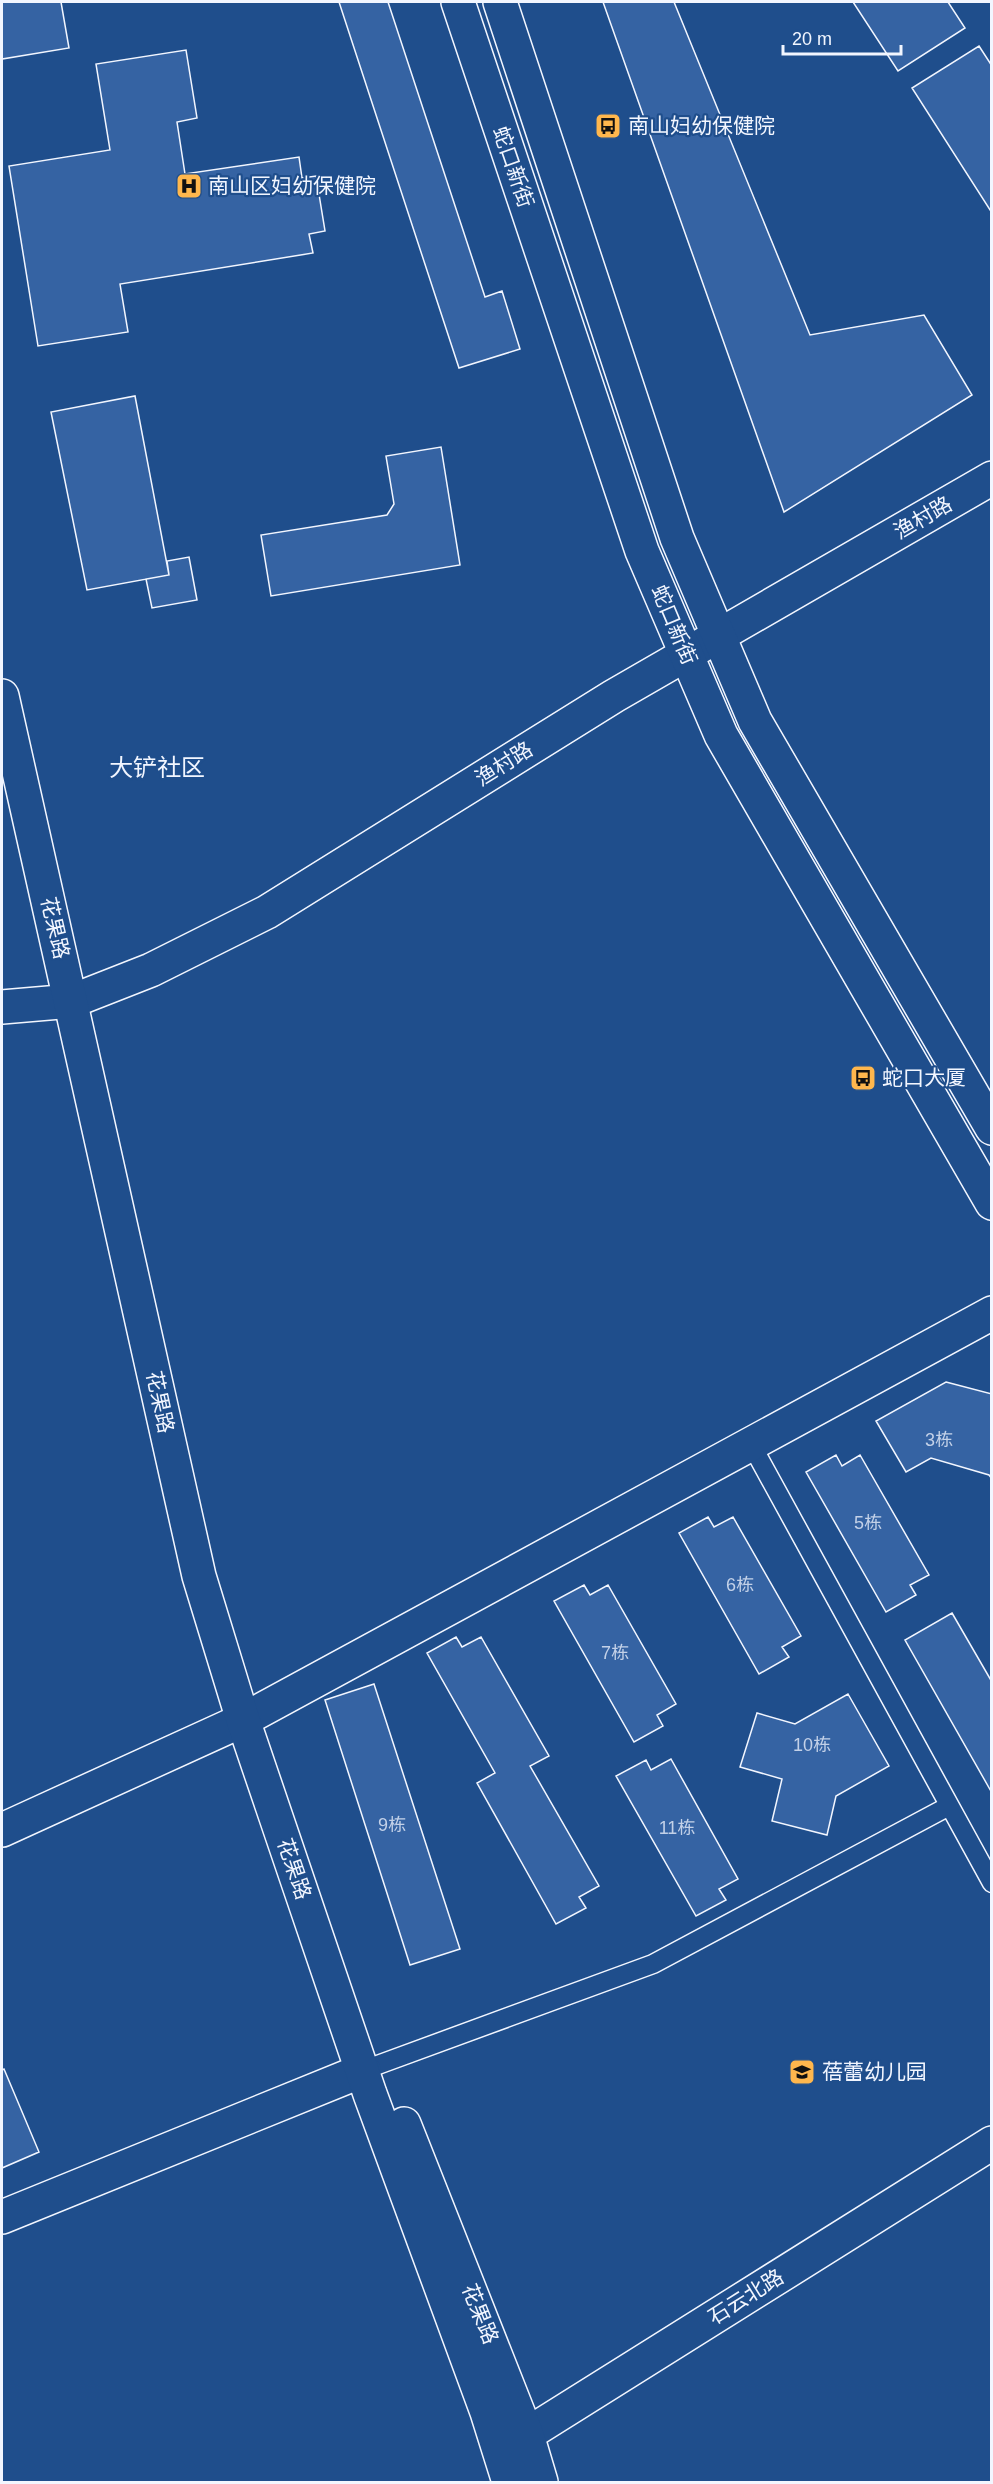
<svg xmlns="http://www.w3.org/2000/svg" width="993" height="2484" font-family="Helvetica,'Noto Sans SC',sans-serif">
	<rect width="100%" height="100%" fill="#1f4e8c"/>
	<path fill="#3563a3" stroke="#f2f6ff" stroke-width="1.5" d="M2,2h59l8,46 -67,11z
		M339,2h49l97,295 17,-6 18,58 -61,19z
		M603,2h71l136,333 114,-20 48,80 -188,117z
		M853,2h95l17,26 -67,43z
		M979,46l13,20v147l-80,-125z
		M186,50l11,68 -20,4 8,52 114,-17 3,21 14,-2 9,55 -16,3 4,19 -193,31 8,48 -90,14 -29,-180 101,-16 -14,-86z
		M135,396l34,179 -82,15 -36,-178z
		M441,447l19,118 -189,31 -10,-61 126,-20 7,-11 -8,-48z
		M189,557l8,43 -45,8 -6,-29 23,-4 -2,-14z
		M946,1382l46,12v85l-3,-4 -58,-17 -25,14 -30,-51z
		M836,1455l6,11 18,-11 69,120 -19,10 6,10 -30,17 -80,-140z
		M708,1517l6,10 19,-10 68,119 -19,11 7,10 -30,17 -80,-141z
		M584,1585l6,10 18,-10 68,119 -19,11 6,11 -29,16 -80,-141z
		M952,1613l40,69v111l-87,-153z
		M456,1637l6,10 19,-10 68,119 -19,10 69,120 -20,11 7,11 -30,16 -79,-141 18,-10 -68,-120z
		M374,1684l86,265 -50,16 -85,-265z
		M848,1694l41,72 -53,30 -9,39 -55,-14 10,-42 -42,-12 17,-54 38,11z
		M671,1759l67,120 -19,10 7,11 -30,16 -80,-140 30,-16 5,10z
		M4,2069l35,83 -37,16v-98z"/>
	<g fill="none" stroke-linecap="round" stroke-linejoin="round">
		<g stroke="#f2f6ff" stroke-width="21">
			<path id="service" d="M751,1444l241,439
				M364,2070l289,-106 296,-158"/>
		</g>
		<g stroke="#f2f6ff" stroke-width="36">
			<path id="minor" d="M2,1007l70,-6 79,-31 116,-58 347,-216 378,-218
				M2,1830l241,-110 749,-407
				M2,2217l362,-147
				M502,2450l490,-307"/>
		</g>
		<g stroke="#f2f6ff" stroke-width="36">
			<path id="tertiary" d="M2,696l197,880 44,144 127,374 117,318 22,70
				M404,2124l123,311 14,47"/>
		</g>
		<g stroke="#f2f6ff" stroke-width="36">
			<path id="secondary" d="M458,2l184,549 79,184 271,468
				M500,2l177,536 78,183 237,407"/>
		</g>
		<use href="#service" stroke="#1f4e8c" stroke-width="18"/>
		<use href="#minor" stroke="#1f4e8c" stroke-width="33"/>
		<use href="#tertiary" stroke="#1f4e8c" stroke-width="33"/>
		<use href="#secondary" stroke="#1f4e8c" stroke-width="33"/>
	</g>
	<defs>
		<g id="bus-square" transform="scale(1.35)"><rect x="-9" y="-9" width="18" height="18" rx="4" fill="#ffb74d" stroke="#1f4e8c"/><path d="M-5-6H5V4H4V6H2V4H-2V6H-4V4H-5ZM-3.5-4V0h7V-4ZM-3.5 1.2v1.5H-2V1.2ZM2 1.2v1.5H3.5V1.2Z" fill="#111"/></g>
		<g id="hospital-square" transform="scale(1.35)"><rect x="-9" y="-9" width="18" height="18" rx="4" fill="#ffb74d" stroke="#1f4e8c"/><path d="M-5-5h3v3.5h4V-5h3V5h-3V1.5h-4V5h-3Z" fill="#111"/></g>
		<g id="school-square" transform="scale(1.35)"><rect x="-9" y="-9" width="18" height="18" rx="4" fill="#ffb74d" stroke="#1f4e8c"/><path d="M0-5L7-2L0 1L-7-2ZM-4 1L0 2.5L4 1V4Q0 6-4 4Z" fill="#111"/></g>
	</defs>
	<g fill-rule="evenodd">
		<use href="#bus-square" x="608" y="126"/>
		<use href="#hospital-square" x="189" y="186"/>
		<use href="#bus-square" x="863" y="1078"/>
		<use href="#school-square" x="802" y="2072"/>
	</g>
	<g text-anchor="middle" stroke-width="4.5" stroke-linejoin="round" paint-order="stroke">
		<g font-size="18" fill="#c3d1e8">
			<text x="939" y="1446">3栋</text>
			<text x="868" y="1529">5栋</text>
			<text x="740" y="1591">6栋</text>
			<text x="615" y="1659">7栋</text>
			<text x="812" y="1751">10栋</text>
			<text x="392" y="1831">9栋</text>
			<text x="677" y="1834">11栋</text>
		</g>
		<g font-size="21" fill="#f2f6ff" stroke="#1f4e8c" text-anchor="start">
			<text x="628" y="133">南山妇幼保健院</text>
			<text x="208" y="193">南山区妇幼保健院</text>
			<text x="882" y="1085">蛇口大厦</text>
			<text x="822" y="2079">蓓蕾幼儿园</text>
		</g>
		<g font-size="21" fill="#f2f6ff" stroke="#1f4e8c">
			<text transform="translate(513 167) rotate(71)" y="7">蛇口新街</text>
			<text transform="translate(923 518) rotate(-30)" y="7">渔村路</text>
			<text transform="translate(674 625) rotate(67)" y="7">蛇口新街</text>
			<text transform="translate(504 764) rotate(-32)" y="7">渔村路</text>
			<text transform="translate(55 928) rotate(77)" y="7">花果路</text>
			<text transform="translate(160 1402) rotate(78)" y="7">花果路</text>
			<text transform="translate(294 1869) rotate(71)" y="7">花果路</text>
			<text transform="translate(746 2297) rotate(-32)" y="7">石云北路</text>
			<text transform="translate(480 2314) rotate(68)" y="7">花果路</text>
		</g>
		<g font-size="24" fill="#f2f6ff" stroke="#1f4e8c">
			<text x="157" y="776">大铲社区</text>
		</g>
	</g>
	<rect width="993" height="2484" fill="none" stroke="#f2f6ff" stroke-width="6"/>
	<path d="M783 45v9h118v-9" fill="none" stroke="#f2f6ff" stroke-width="3"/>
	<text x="792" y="45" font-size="18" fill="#f2f6ff" stroke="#1f4e8c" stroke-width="4.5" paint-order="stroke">20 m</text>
</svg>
